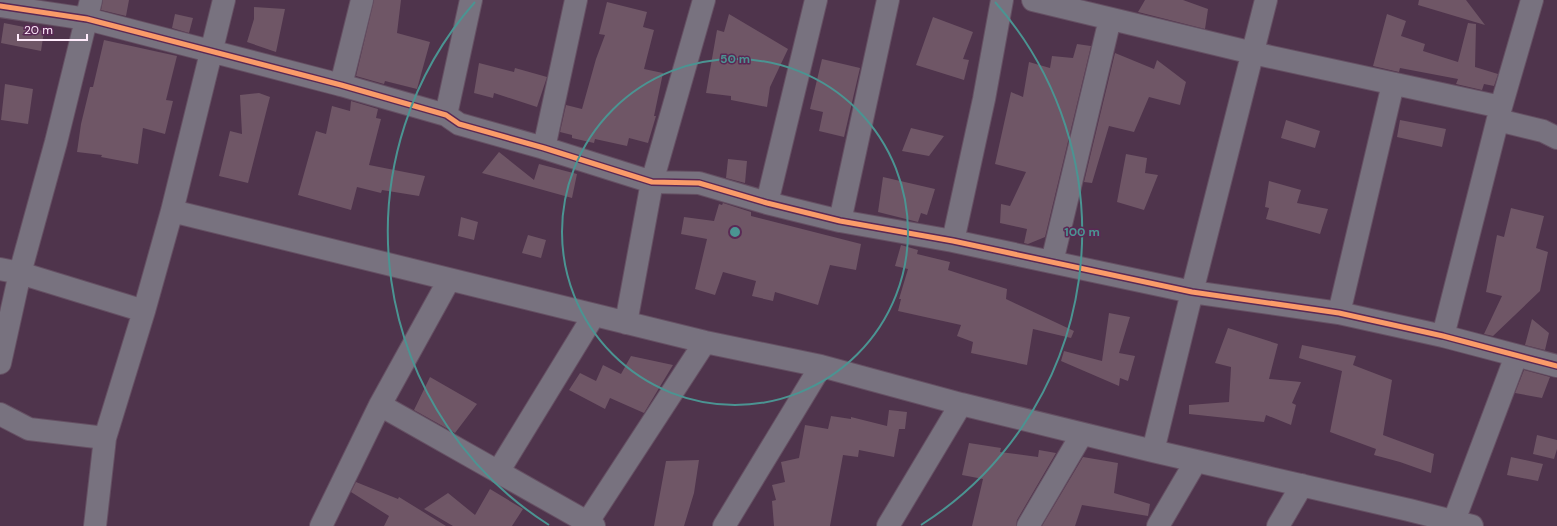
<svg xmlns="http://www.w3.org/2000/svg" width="1557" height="526" font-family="'DM Sans',sans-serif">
	<rect width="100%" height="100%" fill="#4f344c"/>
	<path fill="#6f5666" d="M103,0h26l-3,16 -25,-6z
		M374,0h27l-4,33 33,9 -13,47 -32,-8 -1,3 -28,-8z
		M1145,0h38l25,9 -3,20 -67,-17z
		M1419,0h47l19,25 -67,-20z
		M607,2l40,10 -4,15 11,3 -10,39 19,4 -9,43h2l-8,27 -19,-5 -2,8 -32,-7 -1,4 -22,-5v-3l-12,-3 6,-27 16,4 14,-50 9,-24 -6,-1z
		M254,7l31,2 -9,43 -29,-10 7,-23z
		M175,14l18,4 -4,15 -17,-5z
		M729,14l59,35 -18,38 -3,20 -36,-7v-4l-25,-3 11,-63 7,2z
		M1387,14l19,7 -5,15 24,8 -2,7 35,11 10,-39 8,1 -1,43 23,7 -4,12 -10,-2 -2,6 -26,-6 2,-5 -58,-11 -1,4 -26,-6z
		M933,17l40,15 -10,27 6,1 -5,20 -48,-15z
		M4,23l40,8 -3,20 -40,-8z
		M104,40l73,16 -11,44 7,1 -8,33 -22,-6 -5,36 -37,-7 1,-2 -25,-3 4,-28 9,-37h3z
		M1077,44l14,2 -46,191 -17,7 -4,-1 3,-14 -27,-6 1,-19 9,2 16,-34 -31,-8 16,-72 12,5 6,-35 21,6 2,-12 21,2z
		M1115,53l39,16 3,-9 29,22 -6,23 -31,-8 -15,35 -25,-6 -17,57 -8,-1z
		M822,59l38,9 -16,69 -25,-6 4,-19 -13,-3z
		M479,63l35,9 1,-4 32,9 -10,30 -43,-14 -1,5 -19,-5z
		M5,84l28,5 -5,35 -27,-4z
		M259,93l11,4 -22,86 -29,-7 11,-45 12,3 -2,-39z
		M351,101l27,8 -2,9 5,1 -12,46 56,11 -6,20 -37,-6 -1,3 -24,-6 -6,23 -53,-15 18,-64 10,3 6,-28 18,5z
		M1286,120l34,11 -5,17 -34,-10z
		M1400,120l46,9 -4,18 -45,-10z
		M911,128l33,8 -15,20 -27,-5z
		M499,152l35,28 5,-16 38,10 -5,24 -90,-25z
		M1126,154l21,4 -2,15 13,2 -14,35 -27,-8z
		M728,159l19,2 -2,22 -19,-5z
		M883,177l52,12 -8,26 -6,-2 -3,9 -40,-10z
		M1269,181l32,9 -4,13 31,6 -8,25 -54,-15 3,-11 -4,-1z
		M723,203l28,9v4l110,28 -5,26 -26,-5 -12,40 -43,-13 -2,9 -21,-5 4,-15 -33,-9 -8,23 -20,-6 12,-50 -26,-5 3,-17 30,4 5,-17 3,1z
		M1511,208l33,8 -8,32 12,4 -8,39 -47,45 -9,-2 18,-38 -16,-4 11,-57 7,2z
		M461,217l17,5 -4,18 -16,-4z
		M528,235l18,5 -5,18 -19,-5z
		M901,245l17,5 -1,4 33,8 -2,8 59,19 -1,10 68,32 -3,7 -38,-9 -6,36 -56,-12 2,-11 -16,-6 4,-11 -63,-14 3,-12h-2l9,-30 -13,-3z
		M1109,313l21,4 -11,36 16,3 -7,25 -8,-3 -1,8 -58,-25 3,-10 38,10z
		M1532,319l17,14 -4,17 -20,-5z
		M1228,328l50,16 -9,35 32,3 -9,21 4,2 -5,20 -25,-10 -2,7 -75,-8v-9l40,-3 2,-35 -16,-4z
		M1302,345l54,11 -3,9 39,15 -9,55 51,19 -3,19 -31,-11 -26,-7 2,-6 -46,-17 12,-61 -43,-13z
		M631,356l42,9 -29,48 -34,-15 -5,11 -36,-19 11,-17 16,8 7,-16 18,9z
		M1524,370l26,7 -8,21 -27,-5z
		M430,377l47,27 -22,29 -41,-23z
		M889,410l18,2 -2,17h-6l-5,28 -35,-7 -1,7 -15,-2 -13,71h-56l-2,-25 4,-1 -4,-15 13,-3 -4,-20 18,-4 6,-33 23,4 3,-13 20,3v-2l36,9z
		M1537,435l20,5v9l-3,10 -21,-5z
		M969,443l32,5 -1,4 38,5 1,-7 17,3 -39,67 -1,6h-44l11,-47 -21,-4z
		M1083,457l35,6 -4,30 36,11 -2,12 -66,-11 -7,21h-33z
		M1511,457l32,7 -5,17 -31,-6z
		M699,460l-5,33 -10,33h-30l12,-65z
		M356,482l42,17 1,-2 47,29h-62l5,-10 -38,-24z
		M490,489l33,20 -11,17h-59l-29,-17 24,-16 27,22z"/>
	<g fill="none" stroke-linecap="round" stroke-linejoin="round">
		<g stroke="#655063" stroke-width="24">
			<path id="minor" d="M1033,0l220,53 248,54
				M0,6l87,13 254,66 105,30 13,9 85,24 108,34 47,1 68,20 73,18 113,20 239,51 147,21 104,23 114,30
				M341,85l21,-85
				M446,115l25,-115
				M1498,120l45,11 14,7
				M544,148l32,-148
				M767,203l49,-203
				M172,211l533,131 116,24 140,38 192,47 256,59 63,16
				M840,221l48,-221
				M953,241l31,-142 18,-99
				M1052,262l58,-243
				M0,269l20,4 124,38
				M1339,313l54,-229
				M626,323l26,-141 52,-182
				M1443,336l58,-229 31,-107
				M0,363l20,-90 36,-131 35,-142
				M380,405l214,121
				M0,414l29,15 76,9
				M1153,451l39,-159 74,-292
				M498,472l96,-157
				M95,526l10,-88 39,-127 28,-100 52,-211
				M321,526l59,-121 69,-125
				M585,526l120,-184
				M724,526l97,-160
				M888,526l73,-122
				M1028,526l54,-92
				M1158,526l38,-65
				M1278,526l24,-41
				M1452,526l64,-170"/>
		</g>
		<use href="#minor" stroke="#78727f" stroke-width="22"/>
		<g stroke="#5a2955" stroke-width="8">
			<path id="cycleway" d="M0,6l87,13 254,66 105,30 13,9 85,24 108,34 47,1 68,20 73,18 113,20 239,51 147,21 104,23 114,30"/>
		</g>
		<use href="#cycleway" stroke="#fa9b69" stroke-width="5"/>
	</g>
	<g fill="none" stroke="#4b9492" stroke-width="2">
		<circle cx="735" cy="232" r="173"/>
		<path d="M549 525A347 347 0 0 1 475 2M995 2A347 347 0 0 1 921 525"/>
	</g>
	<circle cx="735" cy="232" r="6" fill="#4b9492" stroke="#5a2955" stroke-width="2"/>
	<g font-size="12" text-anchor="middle" font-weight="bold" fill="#4b9492" stroke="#5a2955" stroke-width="3" stroke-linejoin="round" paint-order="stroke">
		<text x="735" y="63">50 m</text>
		<text x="1082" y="236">100 m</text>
	</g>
	<path d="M18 34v6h69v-6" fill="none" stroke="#ffecfc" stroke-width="2"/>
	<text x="24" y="34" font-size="12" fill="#ffecfc" stroke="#5a2955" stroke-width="3" paint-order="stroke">20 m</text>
</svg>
